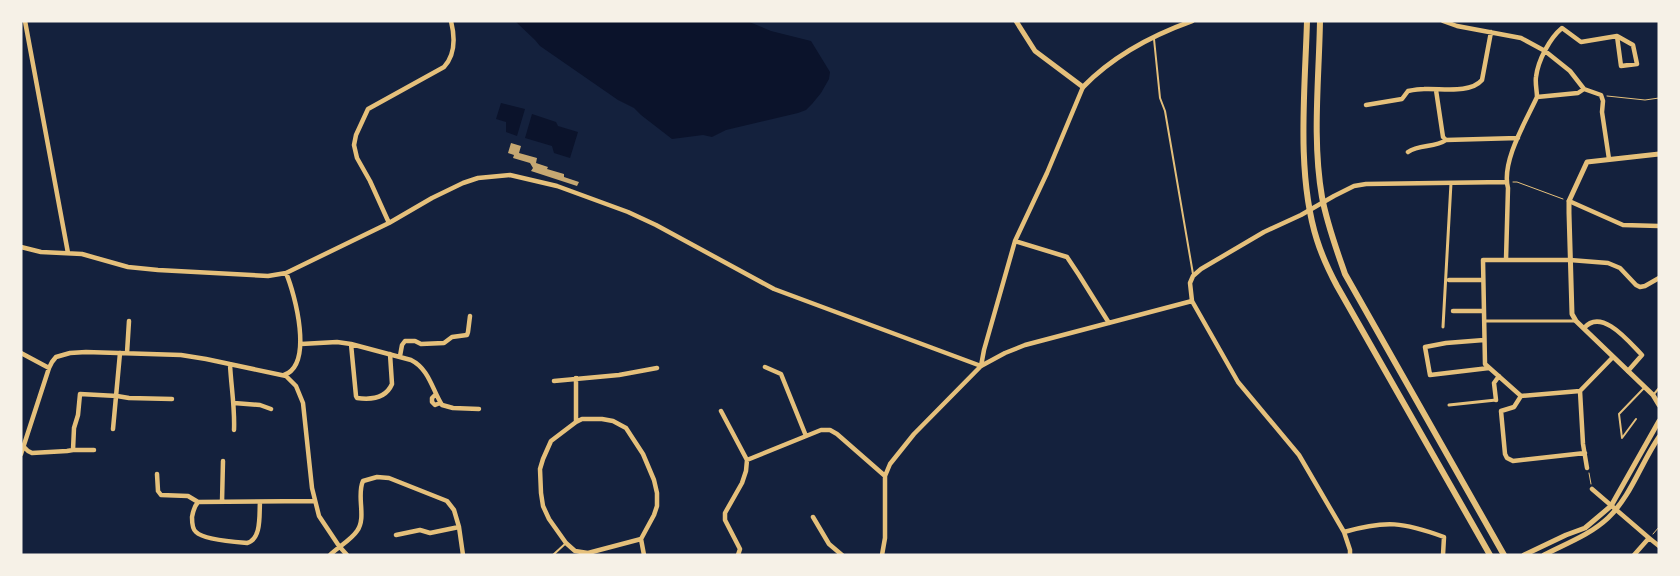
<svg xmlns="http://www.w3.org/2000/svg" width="1680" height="576" font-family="Lato,sans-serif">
	<rect width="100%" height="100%" fill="#14213d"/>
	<path fill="#0b132b" d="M515,21h232l24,10 40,10 19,31 -1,7 -8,14 -9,11 -6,6 -8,3 -72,17 -14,7 -9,-2 -31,4 -31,-24 -7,-7 -16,-8 -78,-54 -5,-6z
		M501,103l24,6 -8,27 -11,-4v-10l-10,-3z
		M532,114l24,8 2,4 20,6 -8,26 -16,-5 -2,-7 -27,-8z"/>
	<path fill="#c6a872" d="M511,143l10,3 -2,7 18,5 -1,5 12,4 -1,2 17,5v3l15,5 -2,4 -46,-15 2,-3 -3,-5 -17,-5 1,-3 -6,-2z"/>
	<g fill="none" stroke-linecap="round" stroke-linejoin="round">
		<path stroke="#e5c07b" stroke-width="1" d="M1607,96l38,4 14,-2
			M1513,182h4l46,17
			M1589,473l2,11
			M1653,534l6,-7"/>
		<path stroke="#e5c07b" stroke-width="2" d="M1154,39l6,59 5,13 28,163
			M1654,394l5,-6
			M1636,419l-14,19 -3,-24 26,-27
			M553,555l13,-12"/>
		<path stroke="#e5c07b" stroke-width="3" d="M1484,321h91
			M1443,327l8,-144
			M1449,405l47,-5"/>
		<path stroke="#e5c07b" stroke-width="4.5" d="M25,21l43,232
			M1443,21l14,5 64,12 24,13 25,20 14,18
			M1617,36l16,9 4,19 -16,2z
			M1436,90l7,47 3,3 72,-2
			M1537,97c0,-6 -2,-14 -1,-20 2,-17 14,-39 26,-49l19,14 36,-6
			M1366,105l36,-6 6,-8c5,-1 10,-2 16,-2 17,-1 46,5 58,-9l9,-48
			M1408,152c11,-8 27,-4 38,-12
			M1569,201l54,24 36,1
			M389,223l-19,-42 -13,-23 -3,-13 2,-10 12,-26 76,-42c12,-13 11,-30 7,-46
			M1015,241l52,16 12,18 30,48
			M21,247l20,5 41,2 46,13 30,3 110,6 18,-3 103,-50 43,-25 31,-15 15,-5 32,-3 47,11 71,26 28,13 118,64 207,77
			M1506,260l2,-72c-7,-26 18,-67 29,-91l41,-4 6,-4 17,6 2,6 -1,11 7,47
			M1449,280h34
			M1453,311h30
			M1584,328c18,-21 46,15 58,27l-14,16
			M1484,340l-38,3 -21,4 5,28 59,-7
			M301,344l36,-2 14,2 60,16c18,9 21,29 31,45l11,3 26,1
			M351,344l5,52 1,2c14,2 29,0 35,-14l-2,-30
			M21,353l28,15
			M127,353l2,-32
			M400,356l2,-11 3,-4h10l6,3 23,-1 8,-6 15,-2 1,-3 2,-16
			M1613,357l-33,34 -59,5 -36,-32 -2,-104h87l38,3 12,5 16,17 4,2 5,-1 14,-8
			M230,364c1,22 5,43 4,66
			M981,366l3,-16 31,-109 32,-68 36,-86
			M765,367l16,7 25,62
			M284,375c30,-10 11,-81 2,-102
			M554,381l65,-6 38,-7
			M1580,391l3,53 4,24
			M436,394l-4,4v4l3,3 5,-2
			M1521,396l-7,11 -13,4 4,43 2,4 6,3 72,-8
			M1496,400l-2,-17 5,-7
			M234,403l26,2 11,4
			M721,411l26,49 74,-30h9l7,4 48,42
			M576,422v-44
			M113,429l7,-76
			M24,447l4,4 4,2 35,-2 6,-1 1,-22 4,-13 2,-21 37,2 12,2 43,1
			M73,450h21
			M21,454l28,-86 3,-6 4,-5 14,-4 16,-1 95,3 25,4 80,17 10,10 7,17 9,85 7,28 20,30 8,9
			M157,474l1,17 3,4 27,1 10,6
			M1592,489l57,49 -15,17
			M222,502l1,-41
			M260,502c-1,12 2,37 -13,41 -12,-1 -43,-3 -51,-11 -4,-3 -4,-10 -4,-15 1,-6 2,-10 6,-15l117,-1
			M813,517l16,27 13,11
			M1344,532c42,-12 59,-10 100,5l-1,18
			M396,535l24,-5 10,3 29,-6
			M1649,538l10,8
			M641,539l-53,14 -13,-2 -9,-8 -17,-24 -6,-13 -2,-13 -1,-24 3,-10 8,-18 25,-19 6,-3h20l11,2 13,7 17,26 11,26 3,13v13l-3,9 -13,24 3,16
			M330,555c8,-8 21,-15 27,-24 10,-14 -1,-35 6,-50l14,-4 12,1 58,23 7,9 5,17 4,28
			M738,555l2,-6 -15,-29v-7l17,-30 4,-12 1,-11
			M882,555l3,-17v-62l5,-12 24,-30 67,-68 24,-13 20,-8 167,-44
			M1350,555v-5l-6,-18 -45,-77 -61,-73 -46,-81 -2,-18 3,-7 8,-7 63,-37 37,-17 33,-19 20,-10 12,-2 140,-2"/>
		<path stroke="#e5c07b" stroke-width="5" d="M1016,21l19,30 48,36c29,-30 70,-52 109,-66
			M1659,154l-72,8 -18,39v12l3,101 4,7 77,74 6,10
			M1524,555l42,-20 19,-7 26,-22 48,-85
			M1544,555c21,-11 46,-20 64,-37 23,-22 33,-55 51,-81"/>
		<path stroke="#e5c07b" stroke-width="6" d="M1307,21c-2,69 -11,153 10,219 5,16 12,31 20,46l153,269
			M1320,21c-1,58 -8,119 2,176 5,27 14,51 23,77l159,281"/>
	</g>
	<rect width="1680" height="576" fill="none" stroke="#f6f1e7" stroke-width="45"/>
</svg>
